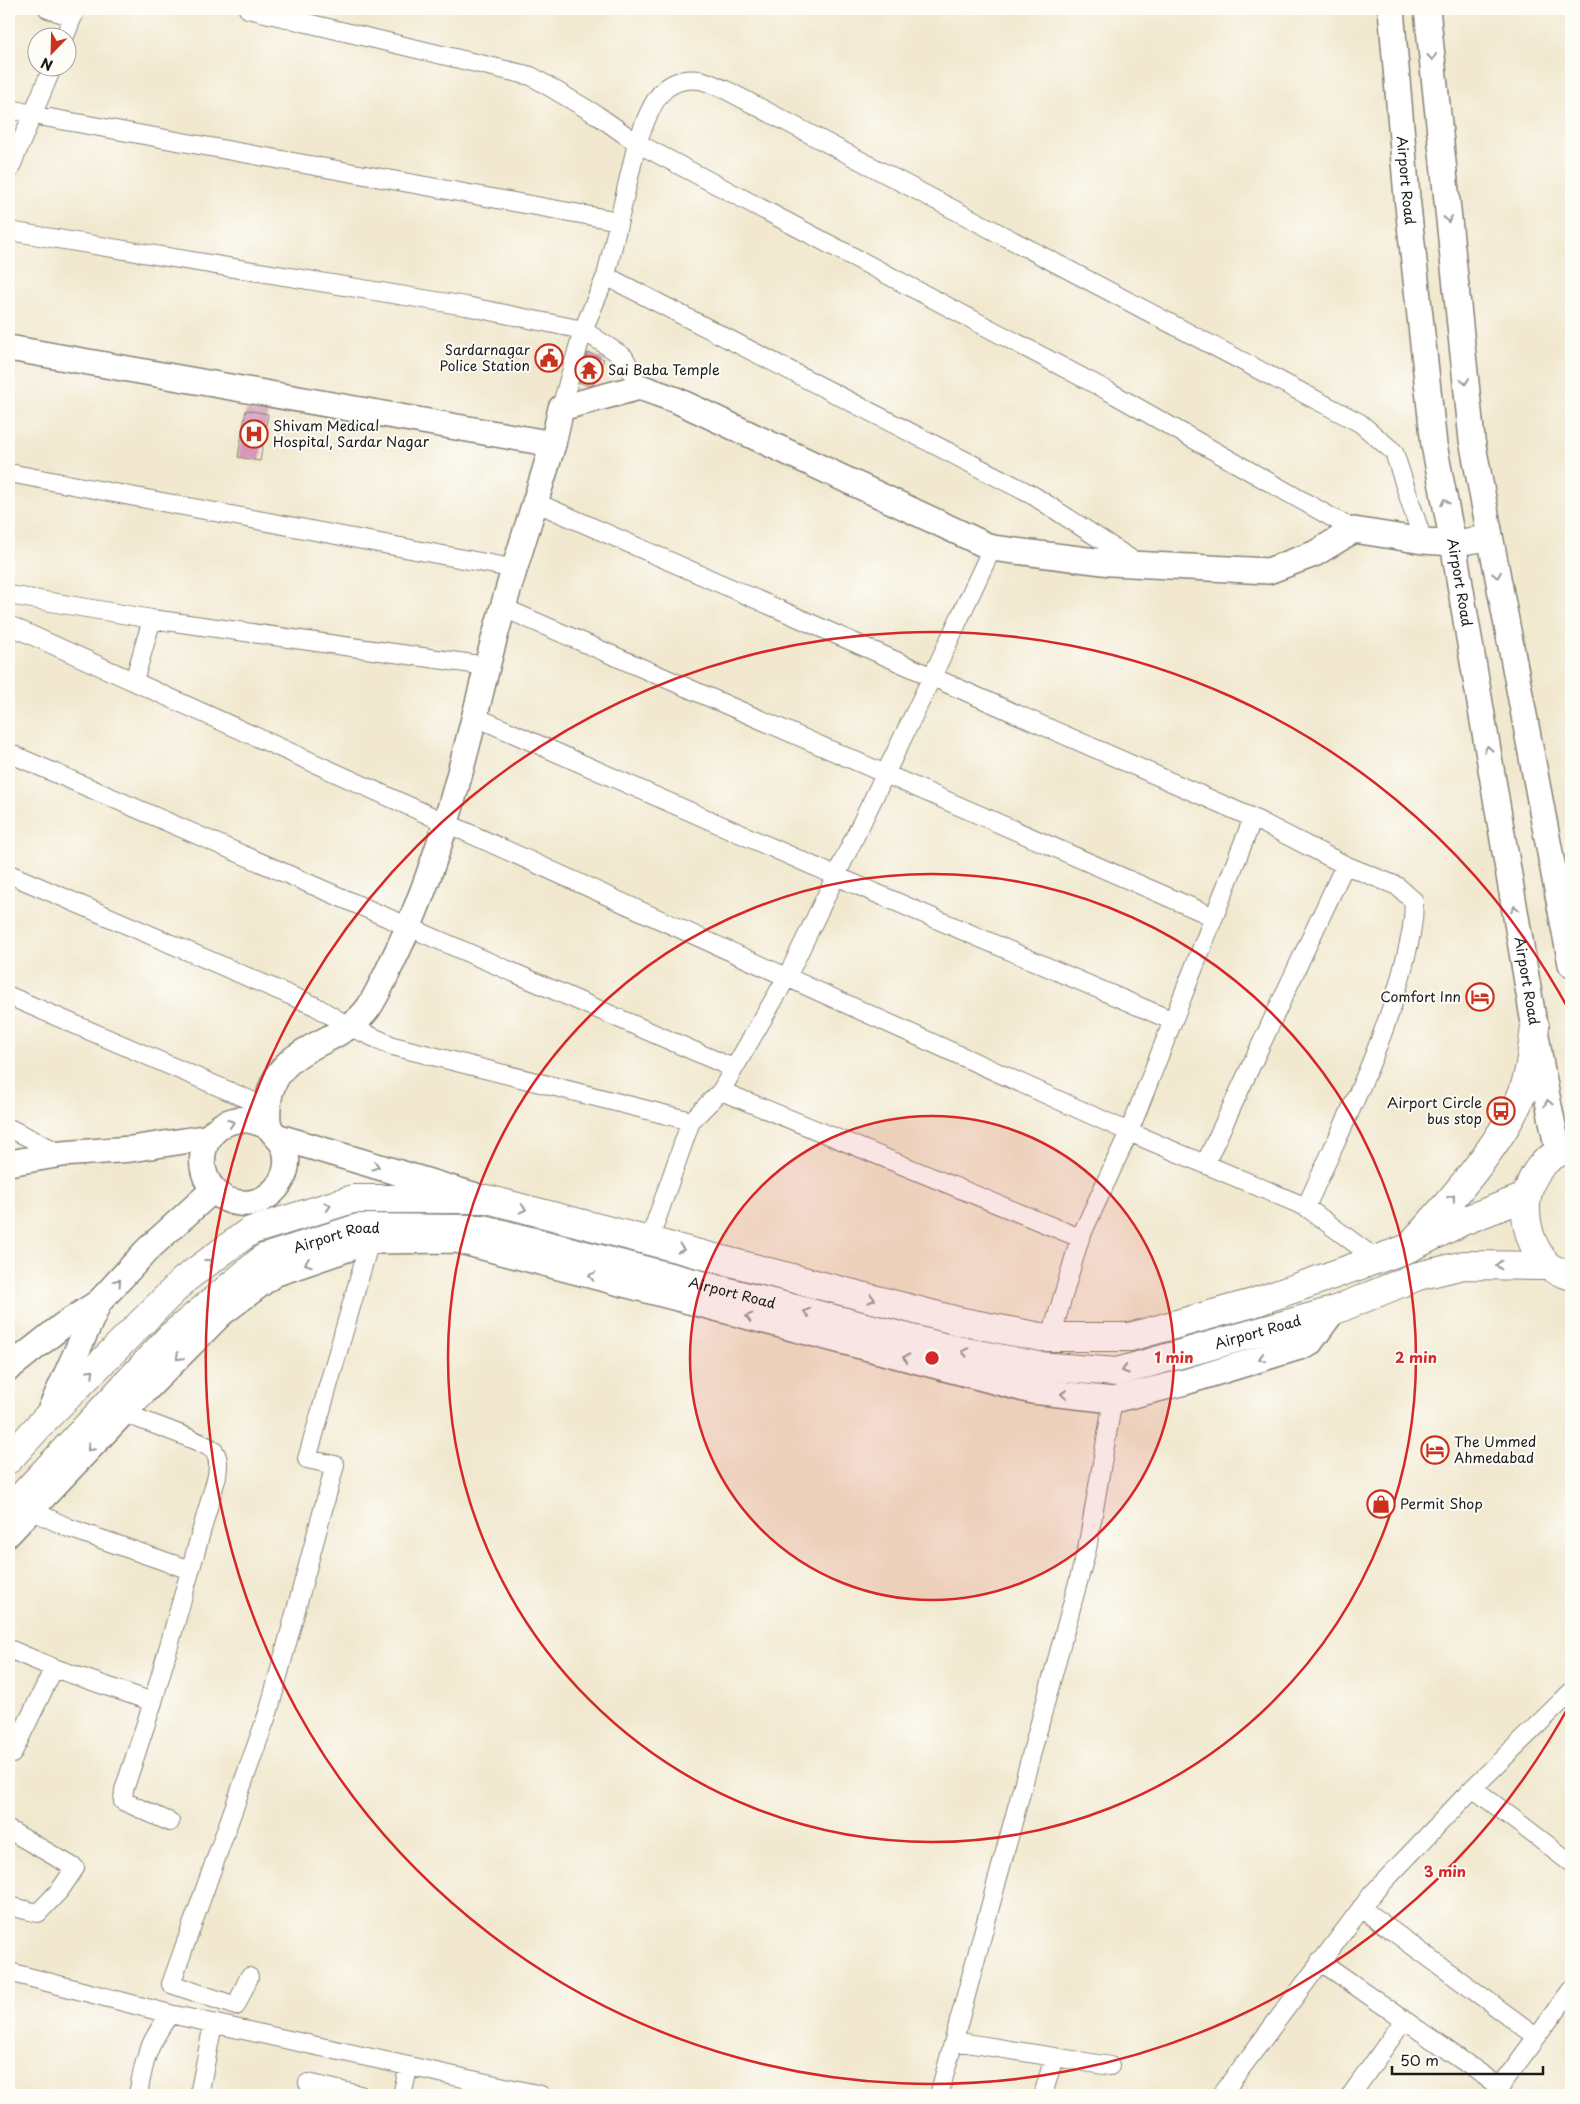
<svg xmlns="http://www.w3.org/2000/svg" width="1580" height="2104" font-family="'Playpen Sans',sans-serif">
	<rect width="100%" height="100%" fill="#fdfcf7"/>
	<filter id="ink" filterUnits="userSpaceOnUse"><feTurbulence type="fractalNoise" baseFrequency=".02" numOctaves="2"/><feDisplacementMap in="SourceGraphic" scale="10" xChannelSelector="R" yChannelSelector="G"/><feConvolveMatrix kernelMatrix="1 2 1 2 8 2 1 2 1" color-interpolation-filters="sRGB"/></filter>
	<filter id="wash" filterUnits="userSpaceOnUse"><feTurbulence type="fractalNoise" baseFrequency=".0096" numOctaves="4" result="noise"/><feDisplacementMap in="SourceGraphic" scale="20" xChannelSelector="R" yChannelSelector="G"/><feGaussianBlur stdDeviation="1.12" result="paint"/><feColorMatrix in="noise" values="0 0 0 0 0 0 0 0 0 0 0 0 0 0 0 0 0 1.4 0 .05"/><feComposite in="paint" operator="in"/></filter>
	<g filter="url(#wash)">
		<rect width="100%" height="100%" fill="#f1e8cf"/>
		<g id="blocks">
			<path fill="#d497b8" d="M588,353l16,6 -11,26 -4,1 -10,-4z
				M246,410l22,4 -8,47 -22,-4z"/>
		</g>
	</g>
	<g filter="url(#ink)">
		<use href="#blocks" fill-opacity="0" stroke="#868276" stroke-width="1"/>
		<g fill="none" stroke-linecap="round" stroke-linejoin="round">
			<g stroke="#868276" stroke-width="20">
				<path id="street" d="M48,9l25,8
					M248,9l283,67 66,39 40,28 -31,133 -23,54 -22,78
					M64,38l12,-29
					M9,108l24,7 586,106
					M9,171l43,-103
					M9,231l457,75 117,24 41,27 16,30
					M606,276l428,220 103,67
					M9,473l507,96
					M535,502l718,316 -124,314 -49,106 -29,99
					M1354,530l-244,-138 -473,-249c12,-30 21,-69 63,-63 9,2 18,7 26,10l634,333 34,29 29,89
					M9,595l143,24 335,47
					M504,608l710,309
					M9,625l1120,507 177,75 70,52
					M134,681l18,-62
					M476,717l360,159 337,145
					M9,753l724,315
					M1253,818l92,47
					M9,874l306,132 33,20 45,20 298,75
					M9,996l259,112
					M721,1091l359,147
					M9,1128l53,26
					M1205,1164l140,-299 52,21 17,15c0,25 -5,43 -11,67 -21,83 -62,161 -97,239
					M649,1241l42,-120 30,-30 66,-114 145,-300 60,-129
					M123,1413c16,6 82,29 90,37 7,7 5,17 4,26l-64,226 -29,88 -1,11 47,21
					M31,1510l38,18 121,42
					M9,1649l45,19 99,34
					M12,1754l42,-86
					M1473,1788l98,75
					M9,1830l66,38 -15,22 -22,23 -29,-7
					M1361,1908l175,128
					M1320,1961l180,126
					M9,1972l161,42 371,81
					M249,1977l-13,29 -65,-22 98,-274 66,-245 -28,-6 63,-218
					M954,2041l156,25
					M308,2083l52,12
					M138,2095c6,-36 10,-51 32,-81
					M199,2095l14,-71
					M402,2095l7,-29
					M939,2095l148,-546 26,-149
					M1043,2095l11,-38
					M1221,2095l151,-201 101,-106 98,-96
					M1351,2095l53,-75
					M1494,2095l77,-105"/>
			</g>
			<g stroke="#868276" stroke-width="28">
				<g id="secondary">
					<path id="s1" d="M1391,9l16,188 27,248 19,98 89,528 16,80"/>
					<path d="M1427,9l45,431 99,524"/>
					<path d="M9,348l544,96 8,-36 79,-21 36,13 316,148 119,15 157,8 46,-17 40,-24 69,11 30,2 37,-5"/>
					<path d="M270,1128c-16,-9 -33,-12 -49,-2 -33,21 -19,74 19,77 29,3 53,-25 45,-54 -3,-9 -11,-13 -15,-21 -4,-8 -2,-26 0,-35 13,-50 73,-48 99,-86 11,-17 19,-37 28,-55 44,-93 65,-186 90,-285 18,-75 44,-149 66,-223"/>
					<path d="M279,1137l194,58"/>
					<path d="M9,1163l53,-9 69,-5 79,-12"/>
					<path d="M9,1368l53,-42 37,-24"/>
					<path d="M49,1413l50,-111 48,-52 66,-60"/>
					<path d="M9,1533l114,-120 99,-100 52,-39 96,-33 86,-1 576,151 81,9 72,-18 124,-38 24,-33"/>
				</g>
			</g>
			<g stroke="#868276" stroke-width="30">
				<g id="primary">
					<path d="M1571,1148c-53,14 -57,80 -24,117 5,5 17,8 24,11"/>
					<path d="M1416,1239c33,-36 83,-94 103,-138 11,-23 13,-50 16,-75"/>
					<path d="M9,1459l38,-42 138,-138 65,-48 103,-32h134l471,122 83,16h89l123,-34 156,-55 54,-27 62,-24"/>
					<path id="s2" d="M9,1510l161,-173 94,-79 94,-30 125,1 468,120 88,17 78,6 216,-61 85,-35 46,-11 84,1"/>
				</g>
			</g>
			<use href="#street" stroke="#fff" stroke-width="18"/>
			<use href="#secondary" stroke="#fff" stroke-width="25"/>
			<use href="#primary" stroke="#fff" stroke-width="28"/>
		</g>
		<defs><path id="oneway-chevron" d="M-2-3.5L2.5 0L-2 3.5" fill="none" stroke-width="1.6" stroke-linecap="round" stroke-linejoin="round" transform="scale(1.25)"/></defs>
		<g stroke="#999">
			<use href="#oneway-chevron" transform="translate(1432 57) rotate(84)"/>
			<use href="#oneway-chevron" transform="translate(1448 219) rotate(84)"/>
			<use href="#oneway-chevron" transform="translate(1465 381) rotate(84)"/>
			<use href="#oneway-chevron" transform="translate(1445 502) rotate(-101)"/>
			<use href="#oneway-chevron" transform="translate(1497 575) rotate(79)"/>
			<use href="#oneway-chevron" transform="translate(1488 749) rotate(-100)"/>
			<use href="#oneway-chevron" transform="translate(1515 909) rotate(-100)"/>
			<use href="#oneway-chevron" transform="translate(1548 1103) rotate(-102)"/>
			<use href="#oneway-chevron" transform="translate(231 1123) rotate(-18)"/>
			<use href="#oneway-chevron" transform="translate(376 1166) rotate(16)"/>
			<use href="#oneway-chevron" transform="translate(1452 1198) rotate(-52)"/>
			<use href="#oneway-chevron" transform="translate(328 1206) rotate(-17)"/>
			<use href="#oneway-chevron" transform="translate(523 1209) rotate(14)"/>
			<use href="#oneway-chevron" transform="translate(681 1249) rotate(14)"/>
			<use href="#oneway-chevron" transform="translate(209 1262) rotate(-36)"/>
			<use href="#oneway-chevron" transform="translate(308 1263) rotate(161)"/>
			<use href="#oneway-chevron" transform="translate(1499 1265) rotate(-179)"/>
			<use href="#oneway-chevron" transform="translate(592 1276) rotate(-165)"/>
			<use href="#oneway-chevron" transform="translate(118 1282) rotate(-48)"/>
			<use href="#oneway-chevron" transform="translate(872 1299) rotate(14)"/>
			<use href="#oneway-chevron" transform="translate(807 1312) rotate(-166)"/>
			<use href="#oneway-chevron" transform="translate(749 1317) rotate(-165)"/>
			<use href="#oneway-chevron" transform="translate(965 1352) rotate(-169)"/>
			<use href="#oneway-chevron" transform="translate(179 1357) rotate(135)"/>
			<use href="#oneway-chevron" transform="translate(906 1358) rotate(-165)"/>
			<use href="#oneway-chevron" transform="translate(1262 1358) rotate(163)"/>
			<use href="#oneway-chevron" transform="translate(1125 1370) rotate(164)"/>
			<use href="#oneway-chevron" transform="translate(91 1373) rotate(-45)"/>
			<use href="#oneway-chevron" transform="translate(1064 1394) rotate(-174)"/>
			<use href="#oneway-chevron" transform="translate(90 1448) rotate(133)"/>
		</g>
	</g>
	<circle cx="932" cy="1358" r="242" fill="#d62828" fill-opacity=".12"/>
	<g fill="none" stroke="#d62828" stroke-width="2.5">
		<circle cx="932" cy="1358" r="242"/>
		<circle cx="932" cy="1358" r="484"/>
		<path d="M1570 1704A726 726 0 1 1 1570 1012"/>
	</g>
	<defs>
		<g id="civic-ring" transform="scale(1.4375)"><circle r="9.5" fill="#fdfcf7" stroke="#c8321e" stroke-width="1.5"/><path d="M-.6-6.5H3V-4.5H.6V-3L4-1V1h2V6H-6V1h2V-1L-.6-3ZM-1.2 2.5V6h2.4V2.5Z" fill="#c8321e"/></g>
		<g id="temple-ring" transform="scale(1.4375)"><circle r="9.5" fill="#fdfcf7" stroke="#c8321e" stroke-width="1.5"/><path d="M0-6L5-2H3V0L6.5 2.5H4V6H1.5V3h-3V6H-4V2.5H-6.5L-3 0V-2H-5Z" fill="#c8321e"/></g>
		<g id="hospital-ring" transform="scale(1.4375)"><circle r="9.5" fill="#fdfcf7" stroke="#c8321e" stroke-width="1.5"/><path d="M-5-5h3v3.5h4V-5h3V5h-3V1.5h-4V5h-3Z" fill="#c8321e"/></g>
		<g id="hotel-ring" transform="scale(1.4375)"><circle r="9.5" fill="#fdfcf7" stroke="#c8321e" stroke-width="1.5"/><path d="M-6-4.5h1.5V1H6V5H4.5V3h-9V5H-6ZM-4 0a1.8 1.8 0 1 1 3.6 0ZM.5 0V-2.5h3Q6-2.5 6 0Z" fill="#c8321e"/></g>
		<g id="bus-ring" transform="scale(1.4375)"><circle r="9.5" fill="#fdfcf7" stroke="#c8321e" stroke-width="1.5"/><path d="M-5-6H5V4H4V6H2V4H-2V6H-4V4H-5ZM-3.5-4V0h7V-4ZM-3.5 1.2v1.5H-2V1.2ZM2 1.2v1.5H3.5V1.2Z" fill="#c8321e"/></g>
		<g id="shop-ring" transform="scale(1.4375)"><circle r="9.5" fill="#fdfcf7" stroke="#c8321e" stroke-width="1.5"/><path d="M-5-2.5h2.3a2.7 3.5 0 0 1 5.4 0H5L5.5 6h-11ZM-1.5-2.5h3a1.5 2.3 0 0 0-3 0Z" fill="#c8321e"/></g>
	</defs>
	<g fill-rule="evenodd">
		<use href="#civic-ring" x="549" y="358"/>
		<use href="#temple-ring" x="589" y="370"/>
		<use href="#hospital-ring" x="254" y="434"/>
		<use href="#hotel-ring" x="1480" y="997"/>
		<use href="#bus-ring" x="1501" y="1111"/>
		<use href="#hotel-ring" x="1435" y="1450"/>
		<use href="#shop-ring" x="1381" y="1504"/>
	</g>
	<g text-anchor="middle" stroke-width="4" stroke-linejoin="round" paint-order="stroke">
		<g font-size="14" fill="#1c1c1c" stroke="#fdfcf7">
			<text dy="5" stroke="none"><textPath href="#s1" startOffset="172">Airport Road</textPath></text>
			<text dy="5" stroke="none"><textPath href="#s1" startOffset="578">Airport Road</textPath></text>
			<text dy="5" stroke="none"><textPath href="#s1" startOffset="982">Airport Road</textPath></text>
			<text dy="5" stroke="none"><textPath href="#s2" startOffset="435">Airport Road</textPath></text>
			<text dy="5" stroke="none"><textPath href="#s2" startOffset="840">Airport Road</textPath></text>
			<text dy="5" stroke="none"><textPath href="#s2" startOffset="1380">Airport Road</textPath></text>
		</g>
		<g font-size="14" fill="#1c1c1c" stroke="#fdfcf7" text-anchor="start">
			<text x="530" y="355" text-anchor="end">Sardarnagar<tspan x="530" dy="16">Police Station</tspan></text>
			<text x="608" y="375">Sai Baba Temple</text>
			<text x="273" y="431">Shivam Medical<tspan x="273" dy="16">Hospital, Sardar Nagar</tspan></text>
			<text x="1461" y="1002" text-anchor="end">Comfort Inn</text>
			<text x="1482" y="1108" text-anchor="end">Airport Circle<tspan x="1482" dy="16">bus stop</tspan></text>
			<text x="1454" y="1447">The Ummed<tspan x="1454" dy="16">Ahmedabad</tspan></text>
			<text x="1400" y="1509">Permit Shop</text>
		</g>
	</g>
	<circle cx="932" cy="1358" r="8" fill="#d62828" stroke="#fdfcf7" stroke-width="2.5"/>
	<g font-size="15" text-anchor="middle" font-weight="bold" fill="#d62828" stroke="#fdfcf7" stroke-width="4" stroke-linejoin="round" paint-order="stroke">
		<text x="1174" y="1363">1 min</text>
		<text x="1416" y="1363">2 min</text>
		<text x="1445" y="1877">3 min</text>
	</g>
	<rect width="1580" height="2104" fill="none" stroke="#fdfcf7" stroke-width="30"/>
	<g transform="translate(52 52) rotate(203)"><circle r="24" fill="#fdfcf7" stroke="#a3a29f"/>
	<path d="M0-4L9 19L0 12L-9 19Z" fill="#c8321e"/>
	<text y="-8" font-size="14" font-weight="bold" text-anchor="middle" fill="#1c1c1c">N</text>
	</g>
	<path d="M1392 2066v8h151v-8" fill="none" stroke="#1c1c1c" stroke-width="2.5"/>
	<text x="1400" y="2066" font-size="15" fill="#1c1c1c" stroke="#fdfcf7" stroke-width="4" paint-order="stroke">50 m</text>
</svg>
